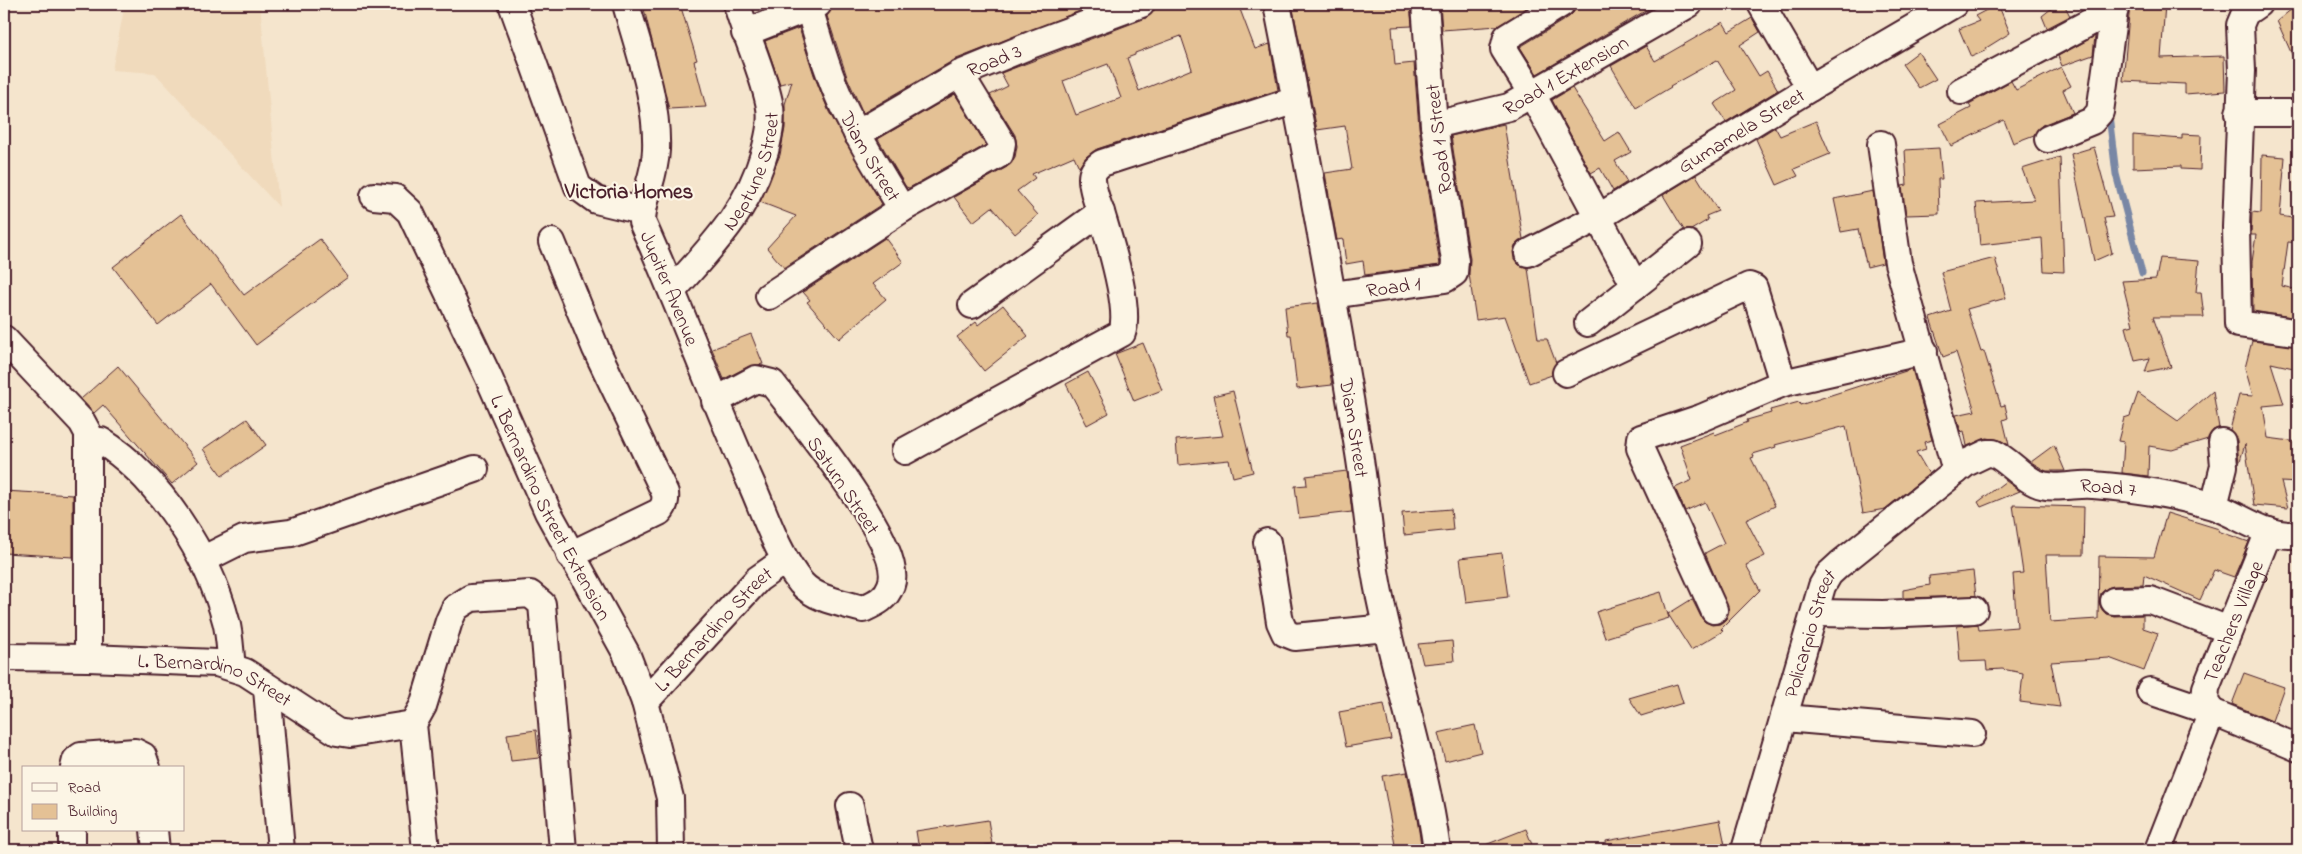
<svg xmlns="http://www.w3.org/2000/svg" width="2302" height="854" font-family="'Indie Flower',sans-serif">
	<rect width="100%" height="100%" fill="#f5e5cd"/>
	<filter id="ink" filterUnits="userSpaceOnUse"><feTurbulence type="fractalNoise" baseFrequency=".02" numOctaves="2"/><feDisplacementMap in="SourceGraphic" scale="10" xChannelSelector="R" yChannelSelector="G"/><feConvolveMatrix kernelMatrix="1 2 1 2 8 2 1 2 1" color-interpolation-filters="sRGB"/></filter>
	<g filter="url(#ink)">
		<path fill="#f0dabc" d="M125,4h135l19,203 -124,-134 -43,-3z"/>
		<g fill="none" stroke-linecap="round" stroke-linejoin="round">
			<path stroke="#7987a5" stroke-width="7" d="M2109,115l7,59 26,99"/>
		</g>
		<path fill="#e4c195" stroke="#4a1f2b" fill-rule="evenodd" d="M665,4h15l17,56 -3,1 12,46 -37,2 -25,-100z
			M833,4h265l-144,56 -91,53 -16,-36 -20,-61z
			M1167,4h71l17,45 15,-5 8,46 -181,59 -11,8 -7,10 -5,-11 -42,18 3,4 -18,13 21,24 -23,19 -23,-27 -19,15 -19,-25 53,-30 8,-10 2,-11 -2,-11 -25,-40 18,-9 -7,-13 145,-55 9,-10zM1181,36l11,33 -53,22 -12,-33 8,-3v-2zM1108,64l13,34 -45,17 -13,-34z
			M1292,4h118l2,22 -20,1 3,38 19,-2 5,64 21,138 -75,10 -2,-14 -17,3 -3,-25 -6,1 -12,-67 27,-4 -7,-43 -28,4z
			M1440,4h93l-35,22 -56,4z
			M1576,4h81l-120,70 -17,-27 49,-30 5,-5z
			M1998,4l12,29 -24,15 1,2 -16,7 -12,-28 20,-8 -4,-5z
			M2057,4h7l6,12 -23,12 -5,-12z
			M2130,4h35l-4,54 63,-2 1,35 -40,3v-10l-62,-3z
			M2298,4v64l-21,-47z
			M1752,18l8,14 -20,13 19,31 8,-5 11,19 -52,32 -12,-18 22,-14 -19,-30 -47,26 1,1 -35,21 -25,-42 35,-20 9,15 68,-39 6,10z
			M799,28l15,47 15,37 53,92 -98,64 -17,-20 29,-32 -36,-14 20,-47 5,-27v-24l7,-23 -12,3 -15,-43z
			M2095,36l-2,19 -31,11 -4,-10z
			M1918,52l18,27 -17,9 -17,-24z
			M2061,67l10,19 -8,4 10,23 -31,12 -8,10 -21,8 -9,-23 -53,26 -11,-22 31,-16 -2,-4 42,-23 5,9z
			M1572,88l33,53 14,-9 12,20 -16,9 12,21 -14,9 -13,-23 -9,5 -39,-73z
			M955,94l31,51 -77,43 -3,-1 -28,-48z
			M1816,121l14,33 -36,15 4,7 -21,9 -21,-46 19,-12 5,9z
			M1504,124l19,115 -8,6 -2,7 1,7 5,6 9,3 10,71h9l9,24 -4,12 -23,8 -24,-67 -29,4 -7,-46 1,-15 -19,-123z
			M2182,134l19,1 -1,35 -19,-1v-3l-48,2v-33l49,4z
			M2094,147l19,70 -9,1 8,35 -18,8 -23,-107z
			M1939,148l3,31h-4l1,35 -33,1 -4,-29 5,-1 -2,-35z
			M2262,155l23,2 -5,59 18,3v24l-10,-1 -6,44 16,4v28l-45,-7 -1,-49 4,-27h-5l1,-23 9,1z
			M2060,157l4,115 -20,-1 -2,-33 -62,7 -4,-42 58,-3 -12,-31z
			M1696,175l22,36 -12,5 2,4 -17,10h-7l-21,-35z
			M1873,191l10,72 -16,4 -9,-38 -17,3 -7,-33z
			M181,214l63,81 76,-56 28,38 -92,68 -45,-61 -53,41 -45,-58z
			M885,238l18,24 -30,22 13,15 -47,40 -32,-37 3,-2 -7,-8z
			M1995,258l11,40 -39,11 14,43 3,-1 17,55 4,-1 3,13 -5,2 6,25 -9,-5 -13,-2 -20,8 -3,-15 -3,1 -5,-17 19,-4 -19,-59 -13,5 -13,-39 21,-7 -10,-39z
			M2160,258l39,3 -3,31h5l3,25h-51l18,50 -26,5 5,-14 -15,3 -9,-34 7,-2 -11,-44 34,-2z
			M1318,303l14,82 -35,4 -6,-54h-3l-3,-28z
			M1003,305l25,31 -44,35 -27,-34 19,-15 2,3z
			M751,334l12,30 -14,2 -25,13 -12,-30z
			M2252,341l46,5v23l-27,-6 13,41 -21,2 5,32 30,4v41l-17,-1 7,26 -34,-3 -9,-61 -6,20 -2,-24 -7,-10 9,-35 14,1 -8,-28z
			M1143,343l19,47 -28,11 -19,-47z
			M118,366l80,96 -26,22 -69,-79 -9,8 -13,-14z
			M1912,369l20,71 -8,2 2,7 -10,3 13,22 -44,35 -22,4 -17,-87 -71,19 1,2 -23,7 1,3 -3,1 24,48 -29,14 19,36 -19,9 14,25 -39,39 2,2 -32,19 -23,-36 24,-15 9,18 4,5 7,3 8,-1 6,-5 3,-8 -24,-58 19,-10 -19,-41 -20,9 -10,-23 17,-8 -12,-35 34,-13 1,3 33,-13 -1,-2 24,-7 -1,-3 29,-8 1,3z
			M1088,372l21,41 -22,12 -21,-41z
			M1233,391l20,81 -20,5 -4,-17 -51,5 -2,-25 47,-4 -10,-40z
			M2213,391l6,37 -6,2 -5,9 -36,11 -23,-4 -1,30 -26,-3 2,-31 -6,-1 6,-23 6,-2 8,-23 40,28z
			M247,419l19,26 -44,31 -19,-27z
			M2054,445l11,26h-19l-15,-9z
			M1347,471l5,41 -53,6 -4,-32 12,-1 -1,-9z
			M2006,481l14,10 -39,16 -3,-5z
			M4,491l69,4v62l-69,-4z
			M2013,505l71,2 -1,48h-37l4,67 48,-3 1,-63 55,1 13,-44 52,16 -1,2 31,11 -15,35 -20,-7 -14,30 -56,-25 -1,10 -30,1 -6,2 -6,5 -2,9 2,6 5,6 8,2 29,-1v13l15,5 -14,38 -35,-13 -58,4 9,45 -40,-5 3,-29 -21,-4 -15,1 -1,-9 -26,1 -3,-36 21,-2 1,6 38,-3 -4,-53 10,-1z
			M1451,509l2,21 -49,5 -2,-22z
			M1502,553l6,44 -42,5 -6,-44z
			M1973,571l3,25 -73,2v-8l27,-5 -1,-9z
			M1661,592l8,26 -64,20 -9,-26z
			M1452,641l2,20 -31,3 -5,-20z
			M2244,673l40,14 -12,34 -40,-17z
			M1677,684l6,19 -42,13 -12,-18z
			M1384,704l7,35 -45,8 -7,-35z
			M1475,725l6,27 -36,9 -7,-28z
			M536,730l3,28 -28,3 -4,-27z
			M1407,772l10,47 5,31h-26l-14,-74z
			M988,820l4,24 -38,6h-35l-3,-19z
			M1720,820l6,30h-119l-1,-9z
			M1526,829l8,21h-59v-1z"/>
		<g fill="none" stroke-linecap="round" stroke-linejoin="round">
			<g stroke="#4a1f2b" stroke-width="30">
				<g id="minor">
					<path d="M512,4l66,183 18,13 46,11"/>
					<path id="s1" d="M626,4c13,47 32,97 30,146 -1,27 -14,48 -14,72 39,86 71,176 110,263 14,32 26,70 49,98 15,17 42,20 62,26 13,-6 23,-10 28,-24 15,-39 -93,-168 -119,-202l-16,-4 -41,22"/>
					<path id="s2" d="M1277,4c29,147 57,295 81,443 8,47 11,95 20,141 17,88 47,173 59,262"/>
					<path d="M1561,4l-54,33 -3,12 28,45 103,192"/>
					<path d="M1761,4l49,84"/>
					<path d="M2258,4l-13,9 -5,12 2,46 -6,156 2,97 56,8"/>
					<path id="s3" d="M809,8c10,33 19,67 34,98 17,36 39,69 59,103"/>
					<path d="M745,33l73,-29"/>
					<path d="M1961,91l154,-82"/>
					<path d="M2239,113h59"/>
					<path id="s4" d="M1434,125l75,-18 180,-103"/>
					<path id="s5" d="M857,134l103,-60 73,-30 108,-40"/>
					<path d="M2048,139l44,-18 8,-9 15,-108"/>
					<path d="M1881,144l17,119 58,208"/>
					<path id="s6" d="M374,196l21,2 15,14 78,164 60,136 78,141 19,49 25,96 1,52"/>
					<path d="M552,242l44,107 69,144c1,8 0,13 -6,19l-89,43"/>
					<path id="s7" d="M1528,253l71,-36 211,-129 144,-84"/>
					<path id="s8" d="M673,290c40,-45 75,-79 92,-139 4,-16 8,-32 4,-49 -7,-33 -23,-65 -32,-98"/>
					<path id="s9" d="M1332,295l113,-16 9,-6 1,-12 -21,-136 -9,-121"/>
					<path d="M769,296l133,-87 98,-55 2,-11 -42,-69"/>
					<path d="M972,305l129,-93"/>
					<path d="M1588,323l100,-79"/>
					<path d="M4,339l78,83 6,11v225"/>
					<path d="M1566,373l183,-87 5,2 29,95"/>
					<path d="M101,441c58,36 108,115 125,180 4,15 4,31 6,46"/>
					<path d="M905,451l217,-118c9,-25 -12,-90 -20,-117 -4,-11 -10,-26 -10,-38 0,-7 4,-11 10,-15l194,-63"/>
					<path d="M2214,506l10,-40 -2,-24"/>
					<path d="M1267,542l13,80 5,11 10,4 91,-9"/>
					<path d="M204,559l40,-20 47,-6 184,-64"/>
					<path d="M2114,601l36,-1 79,30"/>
					<path d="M1714,610l-74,-162 1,-10 60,-20 82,-35 141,-32"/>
					<path d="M1815,613l68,1 91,-4"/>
					<path id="s10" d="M4,657l84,1 129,5 28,9 92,60 13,2 63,-10"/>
					<path d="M267,689l14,161"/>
					<path d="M2150,691l62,21 86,36"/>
					<path id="s11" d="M645,702l113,-123 27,-19"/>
					<path id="s12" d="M2212,712l-7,-10 1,-14 63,-157"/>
					<path d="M1785,718l187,16"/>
					<path d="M74,768l2,-8 5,-4 54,-4 8,4 4,12"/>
					<path d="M850,806l9,44"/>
					<path d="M154,830l2,20"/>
					<path d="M72,850v-20"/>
					<path d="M426,850l-13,-126 10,-18 26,-85 6,-13 16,-10 59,-4 12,10 21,246"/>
					<path id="s13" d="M1745,850l77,-264 7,-12 11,-10 126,-101 21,-10h6c16,7 27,23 43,30 18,8 39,0 57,2 41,3 81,9 120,21 27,9 56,34 85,28"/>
					<path d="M2158,850l54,-138"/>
				</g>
			</g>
			<use href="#minor" stroke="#fcf5e5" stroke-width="26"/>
		</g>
	</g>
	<g text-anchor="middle" stroke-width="4.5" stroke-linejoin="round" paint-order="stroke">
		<g font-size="20" fill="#4a1f2b" stroke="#fcf5e5">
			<text dy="7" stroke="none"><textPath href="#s5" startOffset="156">Road 3</textPath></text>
			<text dy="7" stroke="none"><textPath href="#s4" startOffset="142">Road 1 Extension</textPath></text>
			<text dy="7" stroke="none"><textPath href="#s7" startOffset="246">Gumamela Street</textPath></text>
			<text transform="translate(1438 139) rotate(-97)" y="7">Road 1 Street</text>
			<text dy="7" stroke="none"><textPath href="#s3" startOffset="161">Diam Street</textPath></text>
			<text dy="7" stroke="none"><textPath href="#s8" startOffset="145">Neptune Street</textPath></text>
			<text dy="7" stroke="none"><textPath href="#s9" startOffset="62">Road 1</textPath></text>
			<text dy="7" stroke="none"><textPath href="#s1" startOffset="295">Jupiter Avenue</textPath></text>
			<text dy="7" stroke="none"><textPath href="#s2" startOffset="431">Diam Street</textPath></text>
			<text transform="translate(844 485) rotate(56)" y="7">Saturn Street</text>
			<text dy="7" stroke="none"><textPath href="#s13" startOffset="620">Road 7</textPath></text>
			<text dy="7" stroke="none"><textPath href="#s6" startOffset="369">L. Bernardino Street Extension</textPath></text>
			<text dy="7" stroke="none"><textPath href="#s12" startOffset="98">Teachers Village</textPath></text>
			<text dy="7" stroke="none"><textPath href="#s11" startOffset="100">L. Bernardino Street</textPath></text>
			<text dy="7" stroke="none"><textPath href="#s13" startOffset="226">Policarpio Street</textPath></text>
			<text dy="7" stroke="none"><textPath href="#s10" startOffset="215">L. Bernardino Street</textPath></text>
		</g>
		<g font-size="21" font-weight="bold" fill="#4a1f2b" stroke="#fcf5e5">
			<text x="629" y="198">Victoria Homes</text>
		</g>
	</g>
	<rect width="2302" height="854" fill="none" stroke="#fcf5e5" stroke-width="20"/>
	<rect x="10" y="10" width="2282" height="834" fill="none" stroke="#4a1f2b" stroke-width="2" filter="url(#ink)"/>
	<rect x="22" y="766" width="162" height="65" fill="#fcf5e5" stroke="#b59f9b"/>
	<rect x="32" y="783" width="25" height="8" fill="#fcf5e5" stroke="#b59f9b"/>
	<text x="68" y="792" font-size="15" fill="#4a1f2b">Road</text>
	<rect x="32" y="804" width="25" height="15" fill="#e4c195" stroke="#b59f9b"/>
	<text x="68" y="816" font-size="15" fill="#4a1f2b">Building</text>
</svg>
